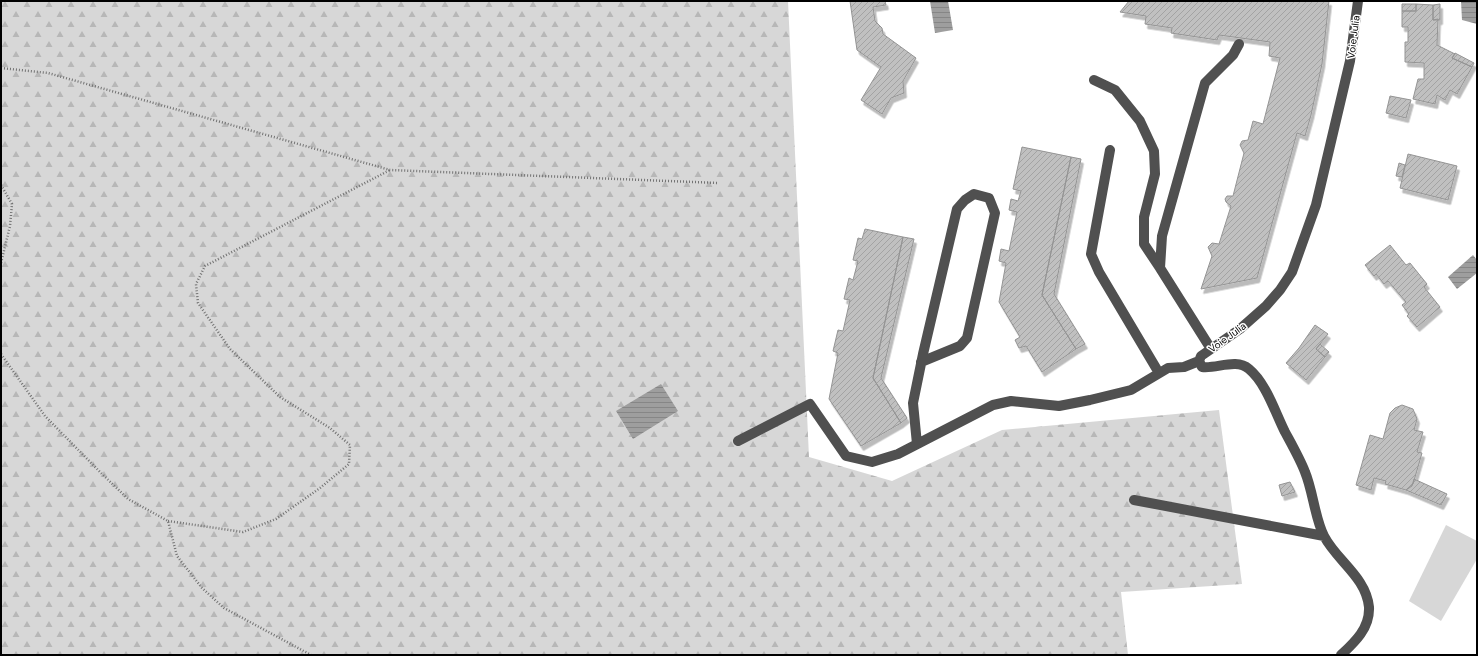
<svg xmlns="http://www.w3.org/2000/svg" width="1478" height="656" font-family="'DM Sans',sans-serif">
	<defs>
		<pattern id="forest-firs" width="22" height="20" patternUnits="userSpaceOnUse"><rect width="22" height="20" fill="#d7d7d7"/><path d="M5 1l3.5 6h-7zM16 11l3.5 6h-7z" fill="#b7b7b7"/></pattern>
		<pattern id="water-rules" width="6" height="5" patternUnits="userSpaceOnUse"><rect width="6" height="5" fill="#9e9e9e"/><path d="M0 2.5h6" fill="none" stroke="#868686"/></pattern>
		<pattern id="building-hatch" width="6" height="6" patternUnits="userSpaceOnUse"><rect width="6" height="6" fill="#c0c0c0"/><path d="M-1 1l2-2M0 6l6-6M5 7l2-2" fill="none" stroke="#a3a3a3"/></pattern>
		<filter id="shadow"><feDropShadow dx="2.5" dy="4.5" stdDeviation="0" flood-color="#0004"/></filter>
	</defs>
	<rect width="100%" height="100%" fill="#fff"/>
	<path fill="#d7d7d7" d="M1446,525l31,16v18l-36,62 -32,-20z"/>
	<path fill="url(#forest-firs)" d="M1,1h787l21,456 83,24 110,-51 217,-20 23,174 -121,8 7,63h-1127z"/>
	<path fill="url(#water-rules)" d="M930,1h18l5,29 -18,3z
		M1461,1h16v23l-15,-4z
		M1473,255l4,5v13l-20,16 -9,-12z
		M661,384l17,27 -45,28 -17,-28z"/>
	<path fill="url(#building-hatch)" stroke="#949494" filter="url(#shadow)" d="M850,1h35l1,4 -13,2 2,14 7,7 1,6 33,24 -13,23 1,12 -13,5 -9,16 -21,-14 20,-33 -24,-17z
		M1129,1h200l-7,63 -11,51 -6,21 -8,-3 -40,145 -56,11 11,-33 -4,-9 4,-4 7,1 12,-38 -5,-4 -1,-3 2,-3h6l11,-43 -4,-8 2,-4 6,-1 5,-19 10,3 17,-66 -11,-2 1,-14 -51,-7 -2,5 -46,-7 1,-5 -27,-4 1,-8 -26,-4z
		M1402,4h14v7h-14z
		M1416,4l17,1v15l5,-1 -1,26 18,9 -3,4 20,9 -15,27 -7,-4 -5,10 -8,-5 -2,9 -22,-5 5,-20h6v-16l-19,-1v-20h3v-15h-6v-16h14z
		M1440,4v16h-7v-15z
		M1455,53l19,10 -2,4 -20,-9z
		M1390,96l21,4 -5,18 -20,-5z
		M1022,147l49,10 -29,138 34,54 -34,23 -16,-26 -7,2 -4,-8 5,-3 -21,-35 7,-39 -7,-2 2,-12 8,2 8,-39 -8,-2 2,-11 7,2 3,-10 -8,-2z
		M1408,154l49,12 -9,34 -48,-12z
		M1071,157l10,2 -27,135 31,50 -9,5 -34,-54z
		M1399,163l6,2 -3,12 -6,-1z
		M865,229l38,8 -30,141 28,45 -40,23 -32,-47 9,-46 -5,-2 5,-21 5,1 7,-31 -6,-1 5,-21 4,2 5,-19 -5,-1 5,-22 4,1z
		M903,237l11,2 -33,139 26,40 -6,5 -28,-45z
		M1390,245l16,20 4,-2 17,21 -3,3 16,20 -23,20 -10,-11 2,-2 -7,-9 4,-3 -18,-21 -4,3 -8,-10 -2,2 -9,-11z
		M1315,325l13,9 -12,15 9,8 -19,23 -20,-17 13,-15z
		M1320,344l9,8 -4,5 -9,-8z
		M1402,405l11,4 4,10 -3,11 9,2 -6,20 5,1 -9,31 -7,6 -21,-6 1,-3 -12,-3 -3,12 -15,-5 14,-50 13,4 7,-26 5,-5z
		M1414,479l33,15 -6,11 -35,-15 6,-4z
		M1290,482l5,10 -13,4 -3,-11z"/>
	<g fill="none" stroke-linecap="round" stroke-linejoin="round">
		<path stroke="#727272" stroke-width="2.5" stroke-dasharray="1 2" stroke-linecap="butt" d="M1,68l47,5 342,97 329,13
			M1,185l11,19 -2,22 -9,37
			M1,354l44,62 55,56 28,27 40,22 9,35 25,32 22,20 87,47
			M168,521l75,11 33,-13 44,-31 29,-24 1,-19 -20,-17 -50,-31 -50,-48 -32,-46 -2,-19 9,-18 185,-96"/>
		<path stroke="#505050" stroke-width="10" d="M1094,80l21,10 25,31 14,30 1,23 -11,43v27l16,24
			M1110,150l-19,104 8,18 60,101
			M1211,349l-51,-81 2,-32 43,-153 28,-28 6,-11
			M1199,361l2,-5 39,-27 26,-23 14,-16 12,-18 24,-67 34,-144 8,-60
			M1199,361l3,6c15,2 34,-9 47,2 17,14 26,43 36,63 7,13 15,27 20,40 8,19 10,47 19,64 13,25 42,41 45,71 1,21 -14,35 -28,48
			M738,441l72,-37 36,52 26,6 26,-8 95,-49 18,-4 48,5 31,-6 41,-10 37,-22 16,-1 15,-6
			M917,444l-4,-41 10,-49 34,-145 8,-9 9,-6 15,4 6,15 -28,125 -7,8 -39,16
			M1134,500l190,36"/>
	</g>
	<g text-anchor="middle" stroke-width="3" stroke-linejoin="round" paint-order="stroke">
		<g font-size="10" fill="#000" stroke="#fff">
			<text transform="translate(1353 37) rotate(-83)" y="4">Voie Julia</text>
			<text transform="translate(1227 337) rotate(-36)" y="4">Voie Julia</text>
		</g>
	</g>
	<rect width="1478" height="656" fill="none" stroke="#000000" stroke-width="4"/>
</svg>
